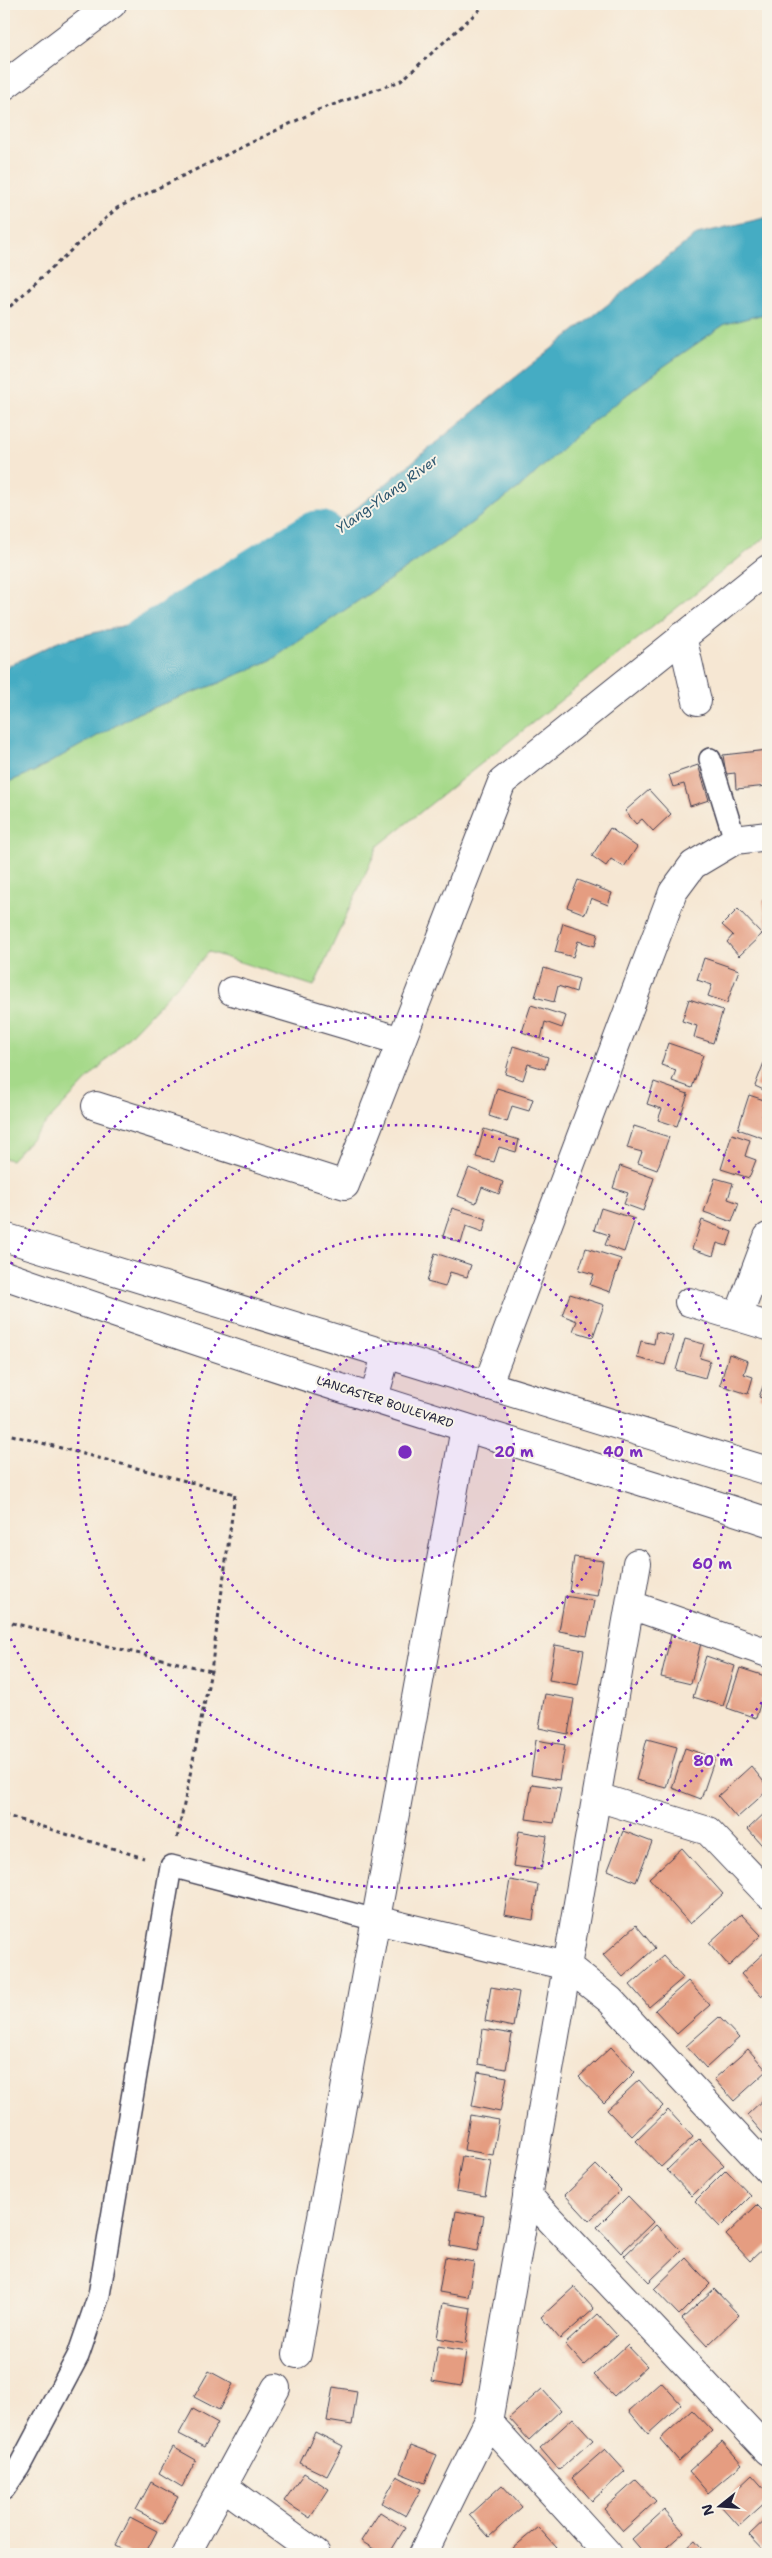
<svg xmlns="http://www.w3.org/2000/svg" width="772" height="2558" font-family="'Shantell Sans',sans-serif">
	<rect width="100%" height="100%" fill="#f7f3e8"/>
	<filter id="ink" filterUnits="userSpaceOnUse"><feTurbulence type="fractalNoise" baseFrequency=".02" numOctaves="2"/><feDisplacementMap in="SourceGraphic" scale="10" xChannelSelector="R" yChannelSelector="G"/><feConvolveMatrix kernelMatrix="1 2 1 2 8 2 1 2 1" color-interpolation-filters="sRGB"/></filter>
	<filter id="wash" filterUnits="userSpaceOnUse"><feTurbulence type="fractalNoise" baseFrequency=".0096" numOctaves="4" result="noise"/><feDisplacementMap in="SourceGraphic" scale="20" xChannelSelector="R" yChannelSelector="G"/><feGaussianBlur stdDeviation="1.12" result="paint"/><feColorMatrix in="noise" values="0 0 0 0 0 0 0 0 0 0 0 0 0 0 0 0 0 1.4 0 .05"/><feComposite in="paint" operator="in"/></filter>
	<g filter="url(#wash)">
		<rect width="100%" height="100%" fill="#f6e7d3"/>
		<path fill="#a5d989" stroke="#647e62" d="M768,313v222l-390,311 -64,140 -105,-34 -198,208 -7,-2v-374l31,-13 103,-58 81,-30 52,-23 183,-124 70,-52 60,-56 76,-59 65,-45z"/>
		<path fill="#44acc3" stroke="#33677f" d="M768,217v96l-43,11 -65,45 -76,59 -60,56 -70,52 -183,124 -52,23 -81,30 -103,58 -31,13v-116l56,-27 170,-41 94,-65 183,-151 190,-150z"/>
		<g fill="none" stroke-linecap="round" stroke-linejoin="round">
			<path stroke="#44acc3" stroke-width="65" d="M4,735l74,-51 57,-27 183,-114"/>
		</g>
		<g id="blocks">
			<path fill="#e59d81" d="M768,750v36l-32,3 -1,-16 -9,1 -3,-19z
				M698,765l11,35 -19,6 -6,-22 -11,3 -4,-12z
				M649,790l22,24 -18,17 -11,-12 -6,5 -11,-13z
				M610,828l27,19 -13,20 -13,-8 -5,7 -14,-10z
				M578,880l34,13 -4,12 -17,-7 -6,16 -18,-7z
				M763,900h5v30l-1,1z
				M738,909l24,25 -23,22 -12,-14 6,-7 -11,-10z
				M563,923l35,11 -3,12 -17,-5 -5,16 -18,-5z
				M704,958l35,12 -12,33 -19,-7 4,-11 -15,-5z
				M544,968l35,11 -3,13 -18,-6 -4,16 -19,-5z
				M689,999l34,11 -10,33 -19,-6 3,-11 -15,-5z
				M531,1005l35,11 -4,12 -17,-6 -4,17 -19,-7z
				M668,1043l35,12 -11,33 -20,-7 4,-11 -15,-5z
				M513,1046l35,11 -3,12 -17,-5 -5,16 -18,-6z
				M768,1052v40l-13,-6z
				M654,1082l34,12 -11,32 -19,-6 4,-11 -15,-5z
				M497,1088l36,11 -4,12 -17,-5 -5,16 -18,-6z
				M749,1095l18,6 -5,15 6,3 -2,20 -28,-10z
				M634,1126l35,11 -12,33 -19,-7 4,-11 -15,-4z
				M484,1129l35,11 -3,12 -17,-5 -5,15 -18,-5z
				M732,1134l18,6 -5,16 11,4 -7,18 -28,-9z
				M620,1166l34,12 -11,33 -19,-7 4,-11 -15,-5z
				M469,1168l34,14 -4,12 -17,-7 -6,16 -18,-7z
				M715,1178l18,5 -5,16 11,4 -7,19 -28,-10z
				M452,1208l35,11 -4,13 -17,-6 -5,17 -18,-7z
				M601,1208l34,11 -11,33 -19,-7 4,-10 -15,-5z
				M702,1220l30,12 -5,14 -10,-3 -4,13 -21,-7z
				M586,1248l35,11 -11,33 -20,-7 4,-11 -15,-4z
				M435,1253l36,12 -4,12 -17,-5 -5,15 -18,-5z
				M570,1294l34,11 -11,32 -20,-6 4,-10 -15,-6z
				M656,1332l17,4 -8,29 -28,-7 4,-17 13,3z
				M685,1339l19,5 -4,14 10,3 -5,17 -29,-8z
				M729,1354l19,7 -4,13 9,3 -5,17 -28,-9z
				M768,1373v27l-9,-3z
				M574,1557l29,4 -6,35 -28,-4z
				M565,1596l29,5 -7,35 -28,-5z
				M671,1635l30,8 -10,41 -30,-7z
				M555,1645l29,5 -6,35 -29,-5z
				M706,1656l29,10 -12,40 -30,-9z
				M740,1668l28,9 -12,41 -29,-10z
				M545,1694l29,5 -6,35 -29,-6z
				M647,1739l30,8 -11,41 -30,-8z
				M536,1740l29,5 -6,35 -28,-5z
				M685,1748l30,10 -14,41 -29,-11z
				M751,1766l17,21v3l-31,28 -19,-22z
				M532,1784l29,4 -7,35 -28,-4z
				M768,1810v40l-1,1 -19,-22z
				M519,1831l28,5 -6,34 -28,-4z
				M623,1831l29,11 -16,40 -28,-12z
				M682,1848l41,46 -33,30 -41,-46z
				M510,1880l28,5 -5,35 -29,-5z
				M741,1914l20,21 -32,31 -20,-23z
				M636,1925l19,23 -32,29 -20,-22z
				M768,1949v41l-7,6 -20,-22z
				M663,1956l20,22 -34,29 -19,-22z
				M688,1981l22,24 -33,29 -22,-24z
				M491,1987l28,5 -6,35 -28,-6z
				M719,2017l20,21 -33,30 -20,-22z
				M483,2029l29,5 -6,35 -28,-5z
				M611,2047l24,25 -31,31 -25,-26z
				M748,2049l19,22 -33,30 -20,-22z
				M478,2072l29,5 -7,35 -28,-6z
				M639,2080l24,26 -31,30 -25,-26z
				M768,2095v40l-2,2 -19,-22z
				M668,2110l25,27 -32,30 -25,-26z
				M470,2115l29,5 -6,35 -29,-5z
				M699,2139l25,26 -32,31 -25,-26z
				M462,2156l29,5 -6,35 -29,-5z
				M596,2165l25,25 -32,31 -24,-26z
				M726,2170l25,26 -31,31 -25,-26z
				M628,2196l25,26 -32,31 -24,-26z
				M757,2205l11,11v28l-18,17 -24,-26z
				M456,2211l28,5 -6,35 -28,-5z
				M656,2225l25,26 -32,31 -25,-26z
				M445,2257l29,5 -6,35 -29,-5z
				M686,2258l24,26 -31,31 -25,-26z
				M574,2287l20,22 -34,30 -19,-22z
				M714,2289l25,26 -32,31 -25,-27z
				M443,2303l28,5 -5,35 -29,-5z
				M598,2314l19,21 -33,30 -19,-21z
				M627,2345l20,21 -33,30 -20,-21z
				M438,2346l28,5 -5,35 -29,-5z
				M209,2371l24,13 -14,26 -25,-13z
				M661,2382l20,22 -33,30 -19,-23z
				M333,2387l24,4 -5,34 -25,-4z
				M542,2389l19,21 -32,30 -20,-22z
				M193,2409l25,14 -14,24 -25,-13z
				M692,2410l20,21 -33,30 -19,-22z
				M573,2418l20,22 -34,30 -19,-22z
				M315,2432l28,14 -16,30 -27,-13z
				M722,2441l20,23 -34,29 -19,-22z
				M411,2445l26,10 -12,28 -25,-10z
				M173,2447l23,13 -14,27 -23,-14z
				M605,2449l20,22 -33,30 -20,-23z
				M304,2473l25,16 -19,29 -26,-17z
				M752,2475l16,18v7l-29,26 -19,-21z
				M397,2476l24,13 -15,27 -24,-13z
				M636,2480l20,21 -33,30 -19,-22z
				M151,2482l27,15 -15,27 -27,-14z
				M502,2485l20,22 -33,30 -20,-22z
				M664,2510l20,22 -25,22h-14l-13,-15z
				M380,2512l25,16 -16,26h-7l-21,-13z
				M130,2517l27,14 -12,23h-14l-16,-8z
				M768,2517v37h-1l-18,-19z
				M538,2527l19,21 -6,6h-45z
				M695,2541l11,13h-26z"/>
		</g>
	</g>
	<g filter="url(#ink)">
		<use href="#blocks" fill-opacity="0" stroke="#424052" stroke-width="1"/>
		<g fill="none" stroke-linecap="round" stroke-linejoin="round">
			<g stroke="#424052" stroke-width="24">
				<path id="service" d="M710,759l25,81
					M4,2489l15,-22 59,-111 21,-61 72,-429 205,54"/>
			</g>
			<g stroke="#424052" stroke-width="30">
				<path id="minor" d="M4,86l108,-82
					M682,636l15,65
					M232,991l169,50
					M96,1106l249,79 157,-403 266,-213
					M689,1302l79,24
					M738,1317l30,-80
					M487,1386l186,-494 20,-27 42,-25 33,-4
					M631,1605l137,48
					M597,1797l111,34 60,63
					M376,1920l191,46 43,34 158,170
					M527,2195l241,256
					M297,2354l168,-926
					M488,2422l120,132
					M223,2486l93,68
					M186,2554l90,-166
					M423,2554l65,-132 149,-859"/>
			</g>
			<g stroke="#424052" stroke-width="30">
				<path id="secondary" d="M4,1237l764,234
					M4,1275c152,53 305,104 460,152 101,32 203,61 304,95
					M374,1398l12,-43"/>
			</g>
			<path stroke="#424052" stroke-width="3" stroke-dasharray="4 4" stroke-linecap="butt" d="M4,312l113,-104 201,-98 83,-29 85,-77
				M4,1433l231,61 -24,177 -34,168
				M4,1621l207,50
				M4,1815l140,43"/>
			<use href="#service" stroke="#fff" stroke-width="21"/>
			<use href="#minor" stroke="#fff" stroke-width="28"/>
			<use href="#secondary" stroke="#fff" stroke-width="28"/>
		</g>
	</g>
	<circle cx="405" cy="1452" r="109" fill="#7b2cbf" fill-opacity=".12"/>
	<g fill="none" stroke="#7b2cbf" stroke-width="2.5" stroke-dasharray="2.5 5">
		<circle cx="405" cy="1452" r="109"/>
		<circle cx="405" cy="1452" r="218"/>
		<circle cx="405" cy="1452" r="327"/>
		<path d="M766 1696A436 436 0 0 1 5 1626M5 1278A436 436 0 0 1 766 1208"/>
	</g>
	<g text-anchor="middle" stroke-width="4" stroke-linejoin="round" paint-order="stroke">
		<g font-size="12" fill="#22223b" stroke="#f7f3e8">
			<text transform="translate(385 1402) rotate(18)" y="4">LANCASTER BOULEVARD</text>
		</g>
		<g font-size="14" font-style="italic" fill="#305971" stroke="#f7f3e8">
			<text transform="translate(387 494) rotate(-36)" y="5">Ylang-Ylang River</text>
		</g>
	</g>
	<circle cx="405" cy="1452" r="8" fill="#7b2cbf" stroke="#f7f3e8" stroke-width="2.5"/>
	<g font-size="15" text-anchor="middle" font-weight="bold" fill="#7b2cbf" stroke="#f7f3e8" stroke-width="4" stroke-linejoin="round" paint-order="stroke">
		<text x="514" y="1457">20 m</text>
		<text x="623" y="1457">40 m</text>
		<text x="712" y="1569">60 m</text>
		<text x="713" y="1766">80 m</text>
	</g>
	<rect width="772" height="2558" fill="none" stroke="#f7f3e8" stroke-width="20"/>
	<g transform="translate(720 2506) rotate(253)" stroke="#f7f3e8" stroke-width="4" paint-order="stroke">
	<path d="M0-4L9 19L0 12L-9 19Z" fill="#22223b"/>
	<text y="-8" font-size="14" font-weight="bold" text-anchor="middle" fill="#22223b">N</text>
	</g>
</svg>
